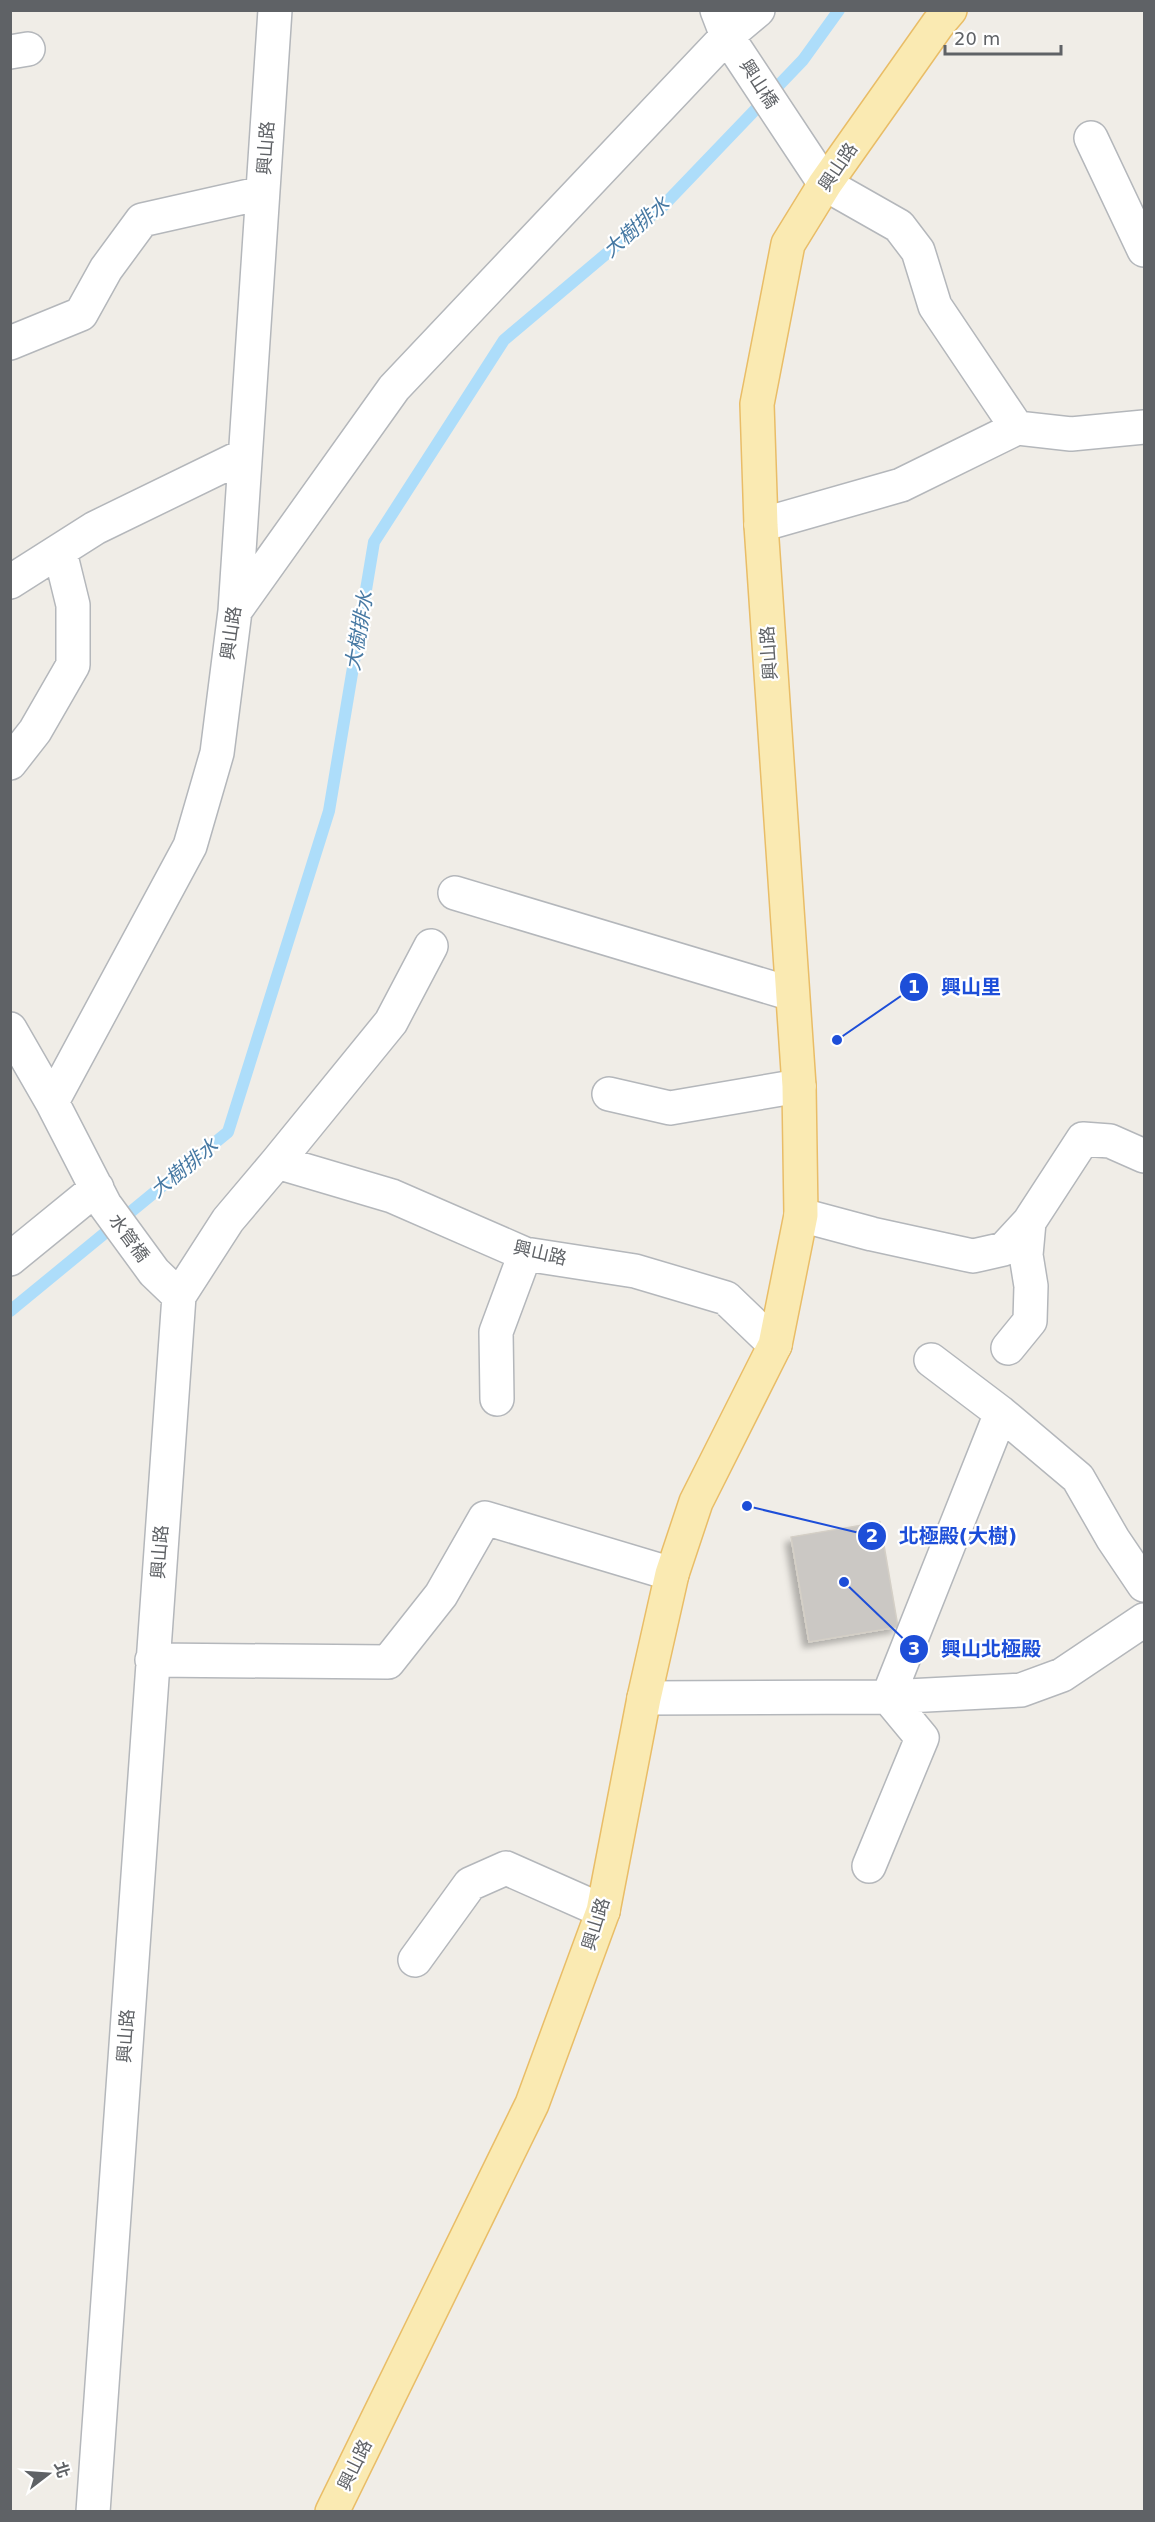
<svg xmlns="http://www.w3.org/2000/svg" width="1155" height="2522" font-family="'DejaVu Sans','Noto Sans TC',sans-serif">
	<defs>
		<filter id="shadow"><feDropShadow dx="-5.5" dy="5.5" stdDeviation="3" flood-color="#0004"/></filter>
	</defs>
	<rect width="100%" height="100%" fill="#f0ede7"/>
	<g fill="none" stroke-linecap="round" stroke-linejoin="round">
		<path stroke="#adddfa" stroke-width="12" d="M10,1311l218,-179 101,-321 45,-269 130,-202 159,-134 140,-146 36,-50"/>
	</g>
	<path fill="#cbc8c4" stroke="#d4cfc6" stroke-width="1.5" filter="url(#shadow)" d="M880,1522l18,105 -89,15 -18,-105z"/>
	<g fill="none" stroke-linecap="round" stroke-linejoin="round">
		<g stroke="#b4b7bb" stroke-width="36">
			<path id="minor" d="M717,10l10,26 98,148 74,42 19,25 17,55 82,122
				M10,52l18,-3
				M1091,138l53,112
				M10,343l71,-29 25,-45 36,-49 120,-27
				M761,525l140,-40 116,-57 54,6 73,-7
				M10,582l85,-54 150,-73
				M235,611l159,-223 333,-352 31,-26
				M10,763l25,-32 38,-66v-60l-13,-53
				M455,893l337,101
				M10,1029l42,73
				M609,1094l61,14 129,-22
				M277,1162l114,-140 40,-76
				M801,1215l71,19 101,22 31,-7 25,-27 54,-83 27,2 34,15
				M10,1259l87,-71
				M179,1296l-25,-24 -49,-67 -53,-103 138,-256 27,-93 18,-142 40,-601
				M1008,1348l22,-27 1,-35 -5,-31 3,-33
				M931,1360l70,53 77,65 35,61 31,46
				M497,1399l-1,-67 29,-78
				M152,1660l236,2 53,-67 44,-77 187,56
				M644,1698l244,-1 133,-7 41,-15 82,-55
				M869,1866l53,-128 -34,-41 113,-284
				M415,1960l55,-76 36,-16 97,43
				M93,2512l86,-1216 49,-76 49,-58 115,34 133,58 110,17 91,27 49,47"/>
		</g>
		<g stroke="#e9bd67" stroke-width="36">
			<path id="major" d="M332,2512l200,-408 71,-193 41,-213 28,-124 24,-72 79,-157 26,-130 -2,-129 -38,-561 -4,-121 31,-160 37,-60 113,-160 12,-14"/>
		</g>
		<use href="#minor" stroke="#fff" stroke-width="33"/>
		<use href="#major" stroke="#faeab2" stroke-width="33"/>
	</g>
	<g text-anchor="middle" stroke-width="4.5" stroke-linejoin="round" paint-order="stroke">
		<g font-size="18" fill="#5f6266" stroke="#fff">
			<text transform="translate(759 84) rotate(57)" y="6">興山橋</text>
			<text transform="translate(266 148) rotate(-86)" y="6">興山路</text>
			<text transform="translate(838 167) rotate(-56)" y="6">興山路</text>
			<text transform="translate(231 633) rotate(-82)" y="6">興山路</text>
			<text transform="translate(769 653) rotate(-94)" y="6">興山路</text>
			<text transform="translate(129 1238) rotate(54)" y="6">水管橋</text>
			<text transform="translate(540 1253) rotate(13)" y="6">興山路</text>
			<text transform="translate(160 1552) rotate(-86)" y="6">興山路</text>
			<text transform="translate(596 1924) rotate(-73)" y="6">興山路</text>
			<text transform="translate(126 2036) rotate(-86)" y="6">興山路</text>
			<text transform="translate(355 2465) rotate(-64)" y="6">興山路</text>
		</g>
		<g font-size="20" font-style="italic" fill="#4779a3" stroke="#fff">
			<text transform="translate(636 227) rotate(-41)" y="7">大樹排水</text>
			<text transform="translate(359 631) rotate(-80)" y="7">大樹排水</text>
			<text transform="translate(184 1168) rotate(-39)" y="7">大樹排水</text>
		</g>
	</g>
	<path fill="none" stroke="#1d4ed8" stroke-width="2" d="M837 1040L914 987M747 1506L872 1536M844 1582L914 1649"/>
	<g fill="#1d4ed8" stroke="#fff" stroke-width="2">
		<circle cx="837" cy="1040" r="6"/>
		<circle cx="747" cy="1506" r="6"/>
		<circle cx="844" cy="1582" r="6"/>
		<circle cx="914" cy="987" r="15"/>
		<circle cx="872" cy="1536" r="15"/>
		<circle cx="914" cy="1649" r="15"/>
	</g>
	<g font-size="18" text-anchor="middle" font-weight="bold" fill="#fff">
		<text x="914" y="993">1</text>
		<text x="872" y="1542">2</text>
		<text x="914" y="1655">3</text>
	</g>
	<g font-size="20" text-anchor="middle" font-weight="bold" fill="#1d4ed8" stroke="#fff" stroke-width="4.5" stroke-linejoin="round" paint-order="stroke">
		<text x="971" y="994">興山里</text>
		<text x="958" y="1543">北極殿(大樹)</text>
		<text x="991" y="1656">興山北極殿</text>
	</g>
	<rect width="1155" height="2522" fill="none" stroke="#5f6266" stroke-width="24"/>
	<g transform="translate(48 2474) rotate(73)" stroke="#ffffff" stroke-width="4.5" paint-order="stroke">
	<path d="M0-4.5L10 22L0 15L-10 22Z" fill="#5f6266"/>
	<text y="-9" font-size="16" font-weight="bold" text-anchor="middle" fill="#5f6266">北</text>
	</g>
	<path d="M945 45v9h116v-9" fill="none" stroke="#5f6266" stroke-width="3"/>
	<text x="954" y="45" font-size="18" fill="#5f6266" stroke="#ffffff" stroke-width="4.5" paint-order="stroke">20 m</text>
</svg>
